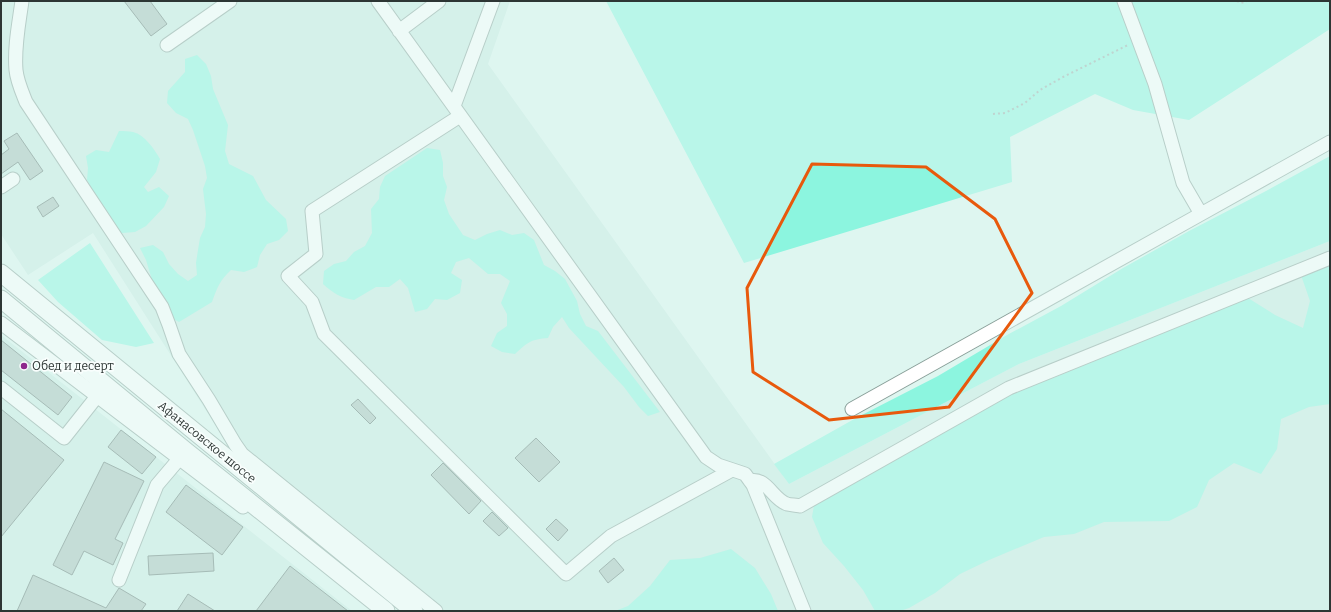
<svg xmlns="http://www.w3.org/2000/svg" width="1331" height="612" font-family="Bitter,serif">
	<rect width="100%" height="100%" fill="#def6f0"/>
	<path fill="#caeae2" d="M1,1h509l-22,63 301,420 230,-120 311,-123v370h-900l-195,-155 -142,-223 -65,42 -27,-41z
		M1,335l351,276h-351z"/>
	<path fill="#8cf5df" d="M606,1h724v28l-141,91 -56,-10 -38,-16 -85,43 2,45 -268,81z
		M197,55l9,9 5,12 2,13 15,36 -3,26 4,13 24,12 13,24 20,19 2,12 -9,9 -12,4 -7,11 -3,12 -13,5 -13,-2c-11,10 -14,18 -19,32l-33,20 -11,-6 -15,-33 -7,-23 -6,-12 13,-3 10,7 6,12 9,10 10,7 9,-6 -1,-12 2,-13 2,-12 5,-11 1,-13 -3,-25 4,-11 -2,-12 -12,-36 -5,-11 -12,-6 -9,-10 1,-12 17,-19v-13z
		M119,131c5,0 10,0 14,1 12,3 21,17 27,27l-4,13 -12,15 4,5 11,-5 10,9 -5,11 -18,19 -11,6 -13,1 -10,-6 -25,-47 1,-12 -2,-12 10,-6 13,2z
		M427,148l13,2 3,13v13l4,11 -3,13 5,14 14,21 12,5 12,-6 13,-4 12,5 12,-2 10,7 10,25 11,6 10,8 12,22 3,13 6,12 12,5 62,81 -12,4 -9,-9 -15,-20 -55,-59 -7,-11 -9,10 -5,11c-17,1 -21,5 -33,16l-13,-2 -11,-6 6,-13 10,-7v-12l-6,-11 9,-22 -10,-7h-12l-19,-16 -13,4 -5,11 11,7 -2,13 -13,7 -12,-1 -8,10 -12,3 -7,-24 -8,-9 -11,8h-13l-22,13c-13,-2 -21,-7 -31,-16l1,-13 10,-7 12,-3 8,-9 11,-6 7,-13 -1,-24 8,-10 1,-12 5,-11z
		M1330,156v85l-311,123 -230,120 -15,-20 82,-46 82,-42 69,-41 54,-29 62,-38 66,-37 77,-40z
		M90,243l64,100 -18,4 -34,-7 -44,-38 -20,-22z
		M1330,264v140l-21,3 -28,12 -4,30 -16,25 -27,-11 -25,17 -12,27 -28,14 -65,1 -30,12 -30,3 -55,23 -29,14 -25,19 -26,15 -9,3h-25l-12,-21 -19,-24 -21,-23 -11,-26 5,-29 170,-87 66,-23 195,-80 27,17 28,13 7,-27 -9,-26z
		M731,549l24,19 16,26 7,17h-163l13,-5 22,-20 20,-26 30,-2z"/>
	<path fill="#a7beb8" stroke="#617671" d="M124,1h26l17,23 -16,12z
		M17,133l26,38 -13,9 -12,-18 -17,12v-19l8,-6 -5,-8z
		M53,197l6,9 -16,11 -6,-10z
		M1,340l71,57 -14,18 -57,-45z
		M358,399l18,19 -6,6 -19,-19z
		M1,409l63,51 -63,77z
		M121,430l35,27 -14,17 -34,-27z
		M536,438l24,24 -21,20 -24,-24z
		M104,462l40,19 -29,58 8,4 -10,22 -29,-14 -12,24 -19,-10z
		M443,463l38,38 -12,13 -38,-39z
		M186,485l57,42 -21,28 -56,-43z
		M492,512l16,16 -9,8 -16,-15z
		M556,519l12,11 -10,11 -12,-12z
		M213,553l1,18 -65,4 -1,-19z
		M614,558l10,12 -16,13 -9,-12z
		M290,566l58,45h-92z
		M33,575l73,33 13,-20 27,16 -5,7h-124z
		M188,594l27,17h-38z"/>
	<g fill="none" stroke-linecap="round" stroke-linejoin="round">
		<g stroke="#899f99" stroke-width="15">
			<path id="minor" d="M22,1c-3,22 -8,46 -6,69 1,11 6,22 10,32l136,205 7,18 10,29 30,46 26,44 7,10 194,157
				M378,1l328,456 12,8 27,9 8,11 51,126
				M1124,1l31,83 28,99 18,31 129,-72
				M399,31l40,-30
				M167,45l63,-44
				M454,106l39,-105
				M460,116l-148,95 4,43 -28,22 24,26 12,32 242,240 45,-38 121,-66
				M1,187l12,-8
				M1,323l242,184
				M1,388l63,50 38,-48
				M852,409l349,-195
				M750,481c17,-4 22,18 37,23 4,1 9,1 13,2l209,-118 321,-130
				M119,580l38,-95 28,-33"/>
		</g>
		<g stroke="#899f99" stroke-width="19">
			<path id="major" d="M1,273l413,338
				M1,299l185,152 200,160"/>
		</g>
		<path stroke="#9aaca8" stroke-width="2" stroke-dasharray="2 3" stroke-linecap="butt" d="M1237,1l4,2 6,-2
			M993,114l12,-1 20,-10 15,-13 23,-13 65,-32"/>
		<use href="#minor" stroke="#fff" stroke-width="13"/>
		<use href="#major" stroke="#fff" stroke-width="17"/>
	</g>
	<path d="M0 0H1331V612H0ZM812,164l114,3 69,52 37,74 -83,114 -120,13 -76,-48 -6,-84z" fill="#def6f0" fill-opacity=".55" fill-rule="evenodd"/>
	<path fill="none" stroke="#e8590c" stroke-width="3" stroke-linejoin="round" d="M812,164l114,3 69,52 37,74 -83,114 -120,13 -76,-48 -6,-84z"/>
	<circle fill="#8e278c" stroke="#f9fefd" stroke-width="1.5" cx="24" cy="366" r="4"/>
	<g text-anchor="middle" stroke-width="3.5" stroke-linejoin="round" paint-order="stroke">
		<g font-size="12" fill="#2d3634" stroke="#f9fefd" text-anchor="start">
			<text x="32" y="370">Обед и десерт</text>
		</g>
		<g font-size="12" fill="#2d3634" stroke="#f9fefd">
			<text transform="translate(207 442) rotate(39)" y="4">Афанасовское шоссе</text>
		</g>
	</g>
	<rect width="1331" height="612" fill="none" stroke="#2d3634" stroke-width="4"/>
</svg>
